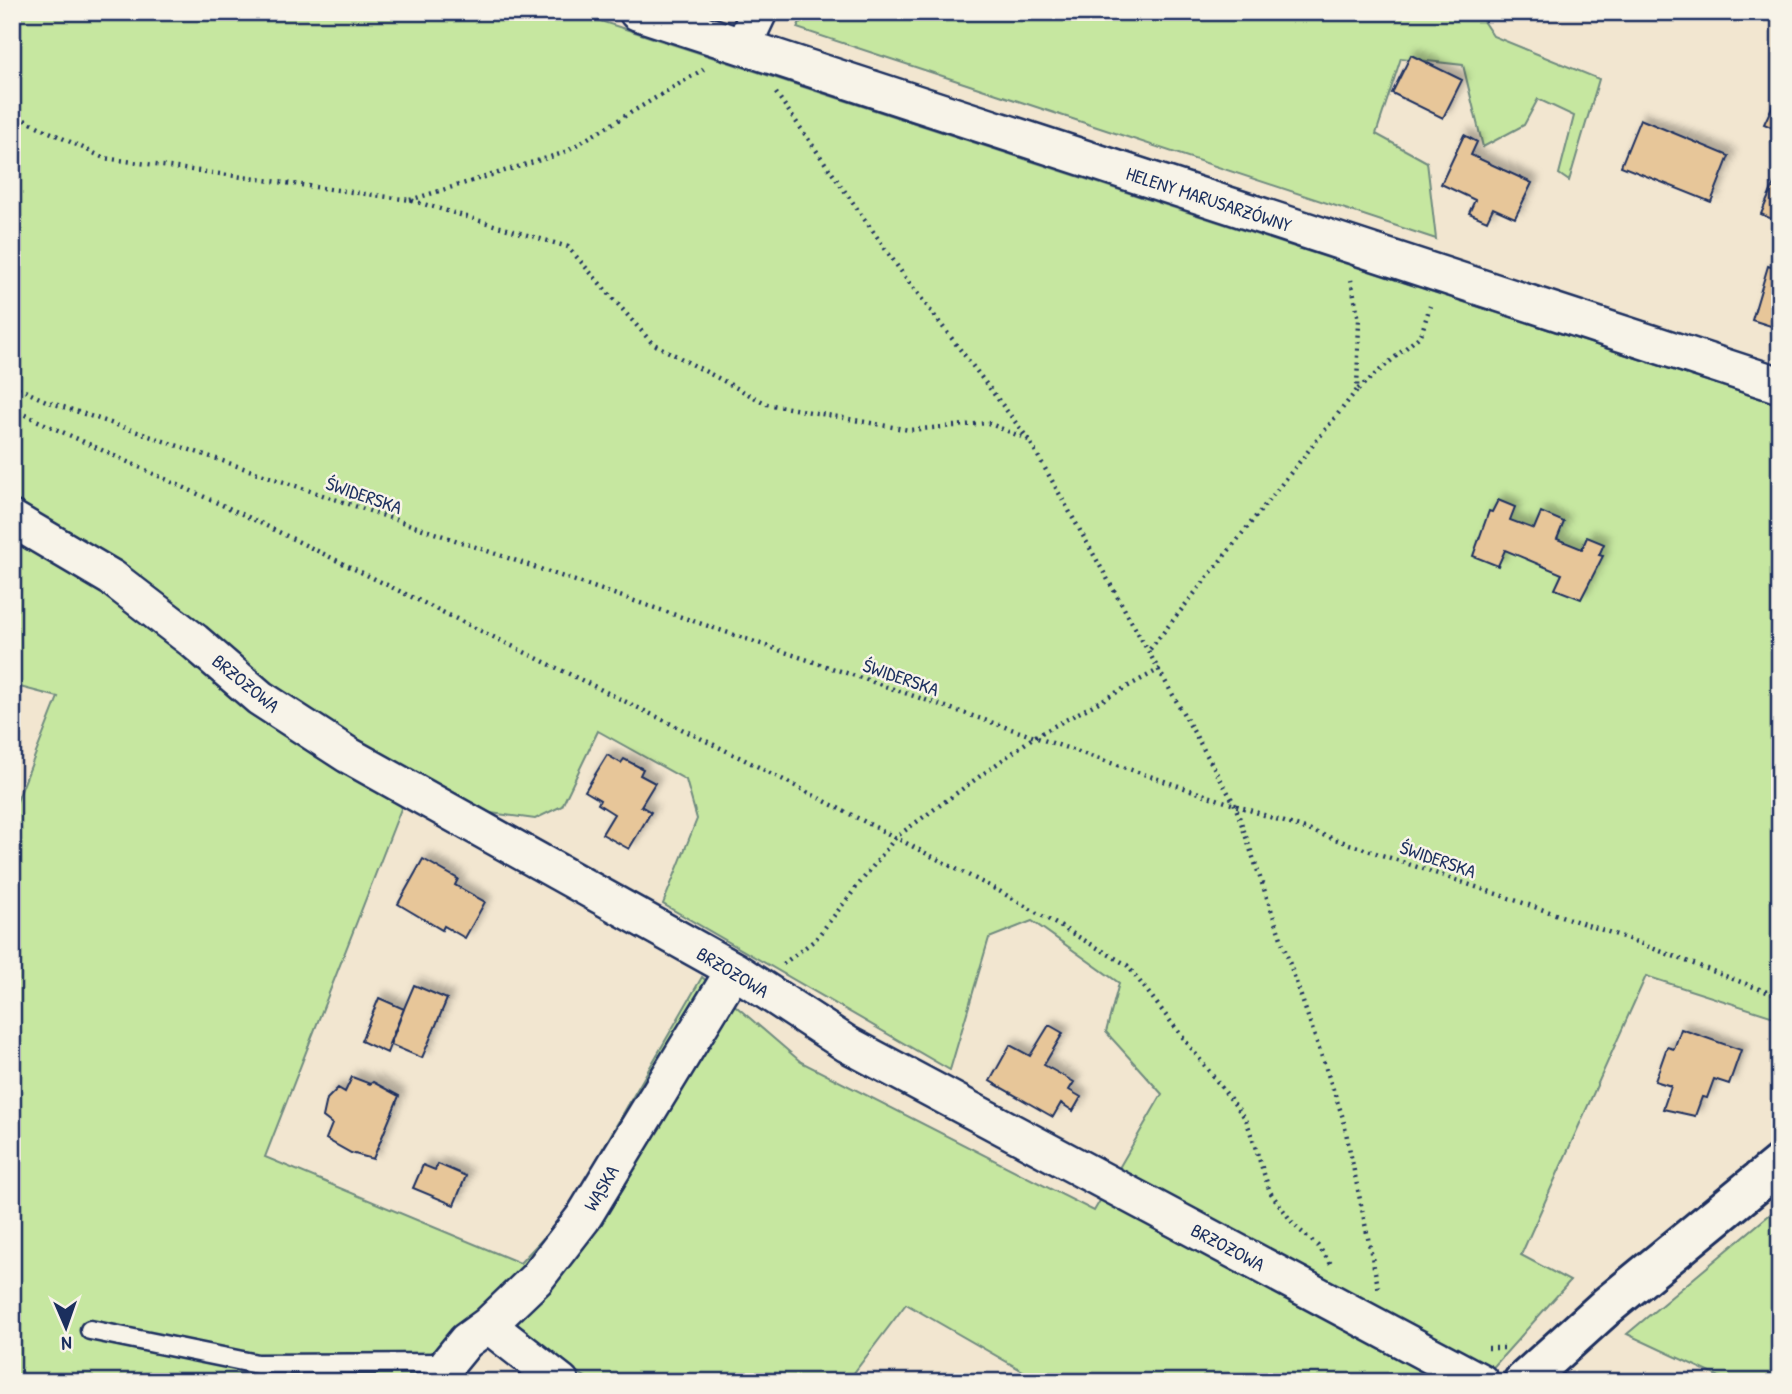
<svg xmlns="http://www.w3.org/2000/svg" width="1792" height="1394" font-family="'Patrick Hand',sans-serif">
	<defs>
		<filter id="shadow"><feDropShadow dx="6" dy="-6" stdDeviation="3.5" flood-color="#0004"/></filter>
	</defs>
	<rect width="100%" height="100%" fill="#f2e6d0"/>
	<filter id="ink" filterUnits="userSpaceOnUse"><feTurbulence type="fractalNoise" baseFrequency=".0143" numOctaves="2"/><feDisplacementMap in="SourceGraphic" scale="14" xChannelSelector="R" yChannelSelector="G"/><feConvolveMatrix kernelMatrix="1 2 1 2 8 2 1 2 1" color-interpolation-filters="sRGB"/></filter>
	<g filter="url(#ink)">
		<path fill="#c6e7a0" stroke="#708b7f" stroke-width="2" fill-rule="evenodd" d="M12,12h561l1207,393v614l-134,-43 -125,279 49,26 -90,101h-438l-136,-78 -59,78h-253l-55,-32 -77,-5 -16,37h-434v-568l46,-117 -46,-12zM598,731l88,49 11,39 -34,85 287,166 39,-132 43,-17 87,62 -13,49 56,62 -68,117 -293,-149 -99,-85 -138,239 -44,47 -255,-106 139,-356 131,18 27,-13z
			M805,12h672l16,24 106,43 -30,102 -10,-7 15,-58 -36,-17 -14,26 -41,22 -20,-82 -62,-7 -25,76 51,28 9,77 -639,-211z
			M1780,1206v176h-50l-103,-48z"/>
		<path fill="#e7c699" stroke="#1b2f5e" stroke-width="2" filter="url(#shadow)" d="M1411,55l51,25 -19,38 -51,-25z
			M1780,90v41l-16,-7z
			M1640,119l89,37 -18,46 -90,-36z
			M1464,135l13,7 -6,13 61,28 -17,35 -22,-10 -6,13 -18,-8 6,-13 -34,-16z
			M1777,177l3,1v45l-19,-9z
			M1768,266l12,4v59l-28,-9z
			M1498,500l17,7 -5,13 24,9 7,-17 23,10 -7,17 25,10 5,-12 17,7 -5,11 4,1 -22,43 -26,-10 7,-15 -57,-24 -7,16 -25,-10 16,-45 3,1z
			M607,755l14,8 3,-4 19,10 -3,6 15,8 -14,23 10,6 -22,37 -27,-15 12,-20 -16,-10 2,-4 -15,-9z
			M423,859l35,20 -3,6 30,17 -20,36 -21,-12 -2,4 -44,-26z
			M414,985l33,14 -25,59 -33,-14z
			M379,998l25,11 -17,44 -26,-12z
			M1049,1025l14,8 -19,32 30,17 -5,8 12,7 -8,14 -12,-8 -8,14 -63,-36 20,-36 20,11z
			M1681,1029l60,21 -12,34 -15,-5 -7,19 -5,-1 -7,19 -32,-7 8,-23 -16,-5 12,-34 7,2z
			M352,1077l18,7 3,-2 26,14 -26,63 -22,-6 -25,-14 6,-15 -9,-7 4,-18 11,-11 7,4z
			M438,1164l28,12 -12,29 -41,-17 10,-23 12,5z"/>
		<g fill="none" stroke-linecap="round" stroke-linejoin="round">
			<g stroke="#1b2f5e" stroke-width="23">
				<path id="service" d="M90,1330l167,34 191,-1"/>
			</g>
			<g stroke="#1b2f5e" stroke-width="40">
				<path id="minor" d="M637,12l1143,373
					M743,46l16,-34
					M12,519l100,59 82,63 66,57 88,57 386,215 113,74 634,338
					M488,1325l73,57
					M440,1382l8,-19 18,-22 22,-16 48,-46 47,-61 151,-248"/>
			</g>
			<g stroke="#1b2f5e" stroke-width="44">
				<path id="tertiary" d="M1523,1382l84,-76 173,-142"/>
			</g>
			<path stroke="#1b2f5e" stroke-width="4.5" stroke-dasharray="2 5" stroke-linecap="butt" d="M776,93l129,184 124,163 206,365 108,313 36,173
				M12,114l92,44 306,42 158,47 84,96 115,61 142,26 79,-7 41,17
				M410,200l153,-47 141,-84
				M12,385l34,16 1580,537 154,59
				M1358,389l63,-54 9,-29
				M12,409l232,106 503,246 254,131 126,73 119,154 24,73 25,34 23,20 13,18
				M1150,649l207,-259 2,-70 -8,-40
				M783,964l32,-24 81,-103 138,-100 126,-68
				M1488,1348h20"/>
			<use href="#service" stroke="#f7f3e8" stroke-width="18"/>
			<use href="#minor" stroke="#f7f3e8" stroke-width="35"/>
			<use href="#tertiary" stroke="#f7f3e8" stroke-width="38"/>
		</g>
	</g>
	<g text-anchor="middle" stroke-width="5" stroke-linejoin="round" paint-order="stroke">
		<g font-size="19" fill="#1b2f5e" stroke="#f7f3e8">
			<text transform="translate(1209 199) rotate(18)" y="7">HELENY MARUSARZÓWNY</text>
			<text transform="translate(364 495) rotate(19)" y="7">ŚWIDERSKA</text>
			<text transform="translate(901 677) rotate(19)" y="7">ŚWIDERSKA</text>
			<text transform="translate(246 683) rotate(39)" y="7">BRZOZOWA</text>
			<text transform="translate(1438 859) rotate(19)" y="7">ŚWIDERSKA</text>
			<text transform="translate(733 972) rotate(31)" y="7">BRZOZOWA</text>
			<text transform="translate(601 1188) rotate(-59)" y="7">WĄSKA</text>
			<text transform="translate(1228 1247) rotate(28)" y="7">BRZOZOWA</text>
		</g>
	</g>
	<rect width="1792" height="1394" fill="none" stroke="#f7f3e8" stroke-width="42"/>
	<rect x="21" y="21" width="1750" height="1352" fill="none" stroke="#1b2f5e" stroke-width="2.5" filter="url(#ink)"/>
	<g transform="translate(66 1327) rotate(178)" stroke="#f7f3e8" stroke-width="5" paint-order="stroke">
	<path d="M0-5L12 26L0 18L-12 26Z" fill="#1b2f5e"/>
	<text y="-10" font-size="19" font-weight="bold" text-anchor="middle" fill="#1b2f5e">N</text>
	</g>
</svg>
